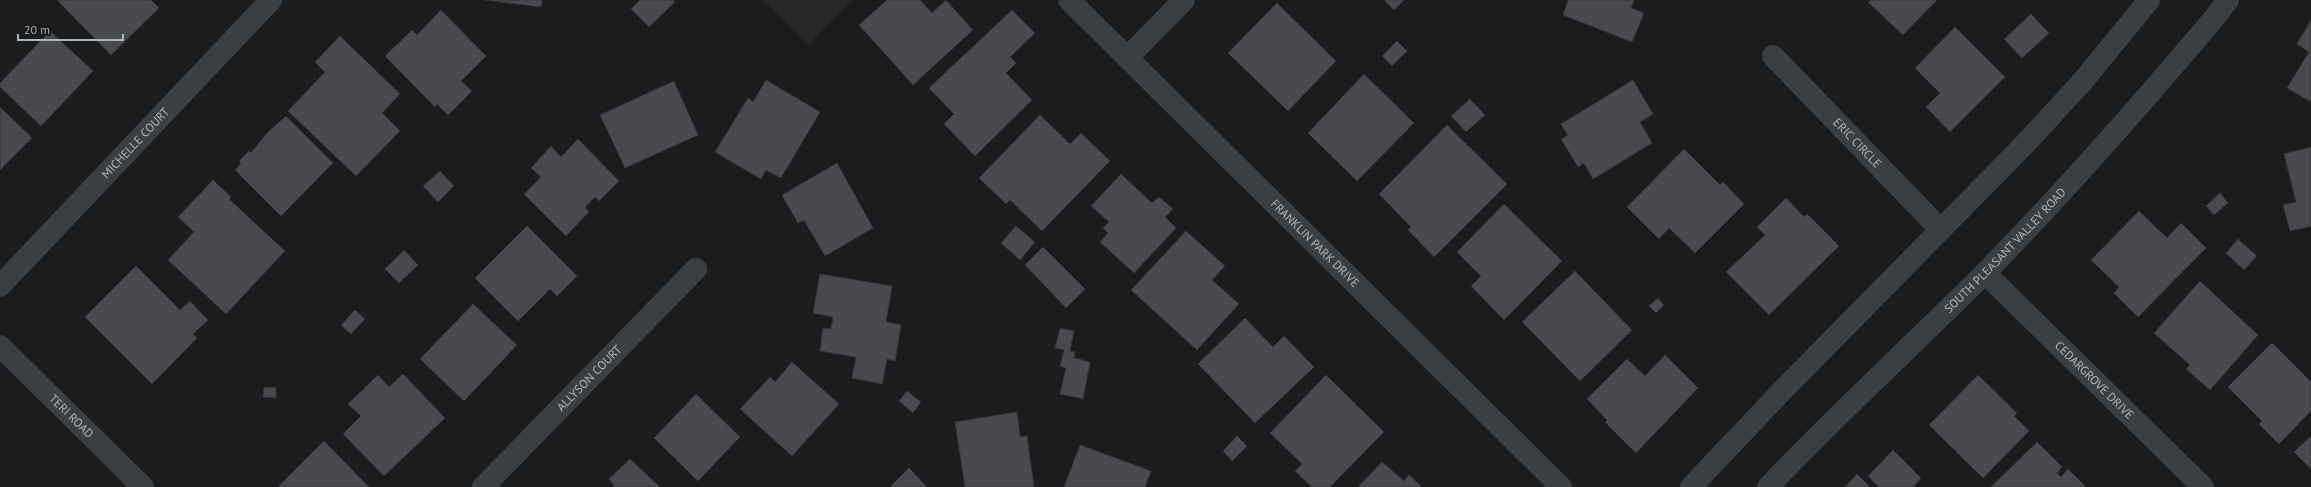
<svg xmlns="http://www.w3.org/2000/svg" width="2311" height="487" font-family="'PT Sans',sans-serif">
	<rect width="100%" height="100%" fill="#1b1c1d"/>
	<path fill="#27282a" d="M763,0h88l-42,44z"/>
	<path fill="#484a4d" stroke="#353639" d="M57,0h94l8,8 -48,47z
		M485,0h57l-1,7z
		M640,0h33l2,2 -26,25 -18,-18z
		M887,0h33l12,13 14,-13 27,30 -60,55 -54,-60z
		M1384,0h20l-10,10z
		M1568,0h66l-3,8 13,5 -12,29 -69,-27z
		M1871,0h66l-34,35 -35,-33z
		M1277,3l59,58 -48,50 -60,-58z
		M441,10l45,46 -25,25 11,10 -24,24 -11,-11 -2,3 -50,-51 27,-26 5,5z
		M1012,10l23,23 -25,24 6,6 -10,10 26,27 -57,56 -31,-32 10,-10 -25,-26z
		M2031,14l18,19 -27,25 -18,-19z
		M2311,20v82l-24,-14 22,-36 -12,-8z
		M1955,27l50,50 -55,55 -24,-25 14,-14 -25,-25z
		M50,31l43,40 -52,55 -41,-39v-4z
		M340,36l60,58 -18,19 18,18 -44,45 -68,-65 37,-39 -10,-10z
		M1397,41l10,10 -15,15 -10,-10z
		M1364,74l50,49 -57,58 -49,-48z
		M766,80l54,32 -39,66 -15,-8 -5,9 -46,-27 33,-54 5,4z
		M1633,80l20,34 -13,8 12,21 -59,36 -9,-16 -6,4 -17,-28 7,-4 -7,-11z
		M674,81l24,54 -73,33 -25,-53z
		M1470,99l15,16 -19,17 -15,-16z
		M0,107l32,31 -32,32z
		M1040,115l30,29 11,-11 29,28 -68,70 -32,-31 -4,4 -27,-26z
		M286,116l47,47 -52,53 -46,-46 6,-7 -2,-2 10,-10 2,2 16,-20z
		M1447,125l60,59 -73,73 -26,-27 3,-3 -32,-33z
		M578,139l41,42 -20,20 -4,-4 -10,10 4,5 -23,24 -42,-42 17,-17 -10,-9 20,-22 10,11z
		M2311,147v79l-21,5 -7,-26 13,-3 -12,-48z
		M1684,149l36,36 3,-3 21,22 -49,49 -26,-25 -10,11 -32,-32z
		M837,163l36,65 -48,28 -21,-36 -6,3 -16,-28z
		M440,171l14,15 -16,16 -15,-16z
		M1121,174l31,29 7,-6 14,12 -8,8 11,11 -42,45 -34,-31 8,-9 -5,-5 6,-6 -18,-16z
		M213,180l18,17 -2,2 56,52 -59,63 -58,-54 26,-28 -16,-15z
		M2220,193l8,10 -14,12 -8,-9z
		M1786,198l18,19 3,-3 32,32 -70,69 -43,-43 39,-37 -8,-8z
		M1504,204l58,57 -58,59 -33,-34 10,-10 -24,-24z
		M2139,211l28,27 14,-15 25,25 -68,69 -24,-24 5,-6 -28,-27z
		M527,226l50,50 -20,20 -7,-7 -32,32 -43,-43z
		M1016,226l19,16 -15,18 -19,-17z
		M1186,231l39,35 -13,14 27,24 -42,46 -66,-60z
		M2238,239l19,17 -13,14 -18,-17z
		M1043,247l42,42 -19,19 -41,-43z
		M404,250l14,15 -19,18 -14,-14z
		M136,266l44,44 10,-9 18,19 -15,14 4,4 -45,46 -67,-67z
		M1575,271l57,59 -52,51 -58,-59z
		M820,274l72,12 -6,36 15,3 -6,36 -8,-2 -5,25 -30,-6 4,-21 -36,-6 3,-23 8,1 2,-12 -20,-4z
		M2200,281l58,54 -48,55 -24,-21 4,-4 -36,-32z
		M1658,298l6,7 -8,8 -7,-7z
		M473,304l44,41 -53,56 -44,-42z
		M355,310l10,9 -14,15 -10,-9z
		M1245,318l28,29 11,-11 30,31 -59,56 -57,-59z
		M1060,328l14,3 -4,20 5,1 -1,6 16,4 -7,37 -23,-5 6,-26 -6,-2 4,-16 -9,-2z
		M2272,343l39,39v29l-32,33 -20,-20 3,-3 -34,-34z
		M1665,355l33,33 -62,65 -31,-31 2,-2 -20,-21 40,-40 18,17z
		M792,362l47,42 -47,52 -52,-47 30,-32 5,5z
		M403,374l42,44 -61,58 -41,-42 18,-18 -13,-12 30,-29 11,12z
		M1326,375l58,57 -54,55h-18l-17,-16 7,-7 -32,-31z
		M1978,375l39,38 -3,3 15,15 -46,47 -54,-53z
		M264,387l12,1v10l-13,-1z
		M907,391l14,11 -8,11 -14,-12z
		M696,394l44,43 -42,44 -44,-43z
		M1017,412l3,25 7,-1 7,51h-69l-10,-65z
		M1237,436l10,10 -15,15 -9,-10z
		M2311,436v33l-17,-17z
		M324,441l45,46h-91z
		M2037,442l25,25 -5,6 4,4 7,-8 18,18h-95z
		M1080,445l71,26 -6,16h-81z
		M1893,450l28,28 -8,9h-34l-11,-11z
		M630,459l30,28h-45l-6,-8z
		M1382,462l22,19 5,-6 13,12h-64z
		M909,468l18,19h-37z
		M1857,474l13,13h-25z"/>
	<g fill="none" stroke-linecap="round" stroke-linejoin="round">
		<g stroke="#3c3f42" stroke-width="22">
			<path id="s1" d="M1069,0l492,487"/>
			<path id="s2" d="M1773,56l168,174"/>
			<path d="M1128,57l56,-57"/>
			<path id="s3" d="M1985,273l218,214"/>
			<path id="s4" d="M0,286l271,-286"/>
			<path id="s5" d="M0,346l143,141"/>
			<path id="s6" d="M483,487l213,-218"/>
			<path d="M1691,487l89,-94 245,-249 57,-62 67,-82"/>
			<path id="s7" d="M1768,487c70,-74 146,-143 218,-215 80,-82 155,-167 229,-255l13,-17"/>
		</g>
	</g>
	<g text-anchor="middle" stroke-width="3" stroke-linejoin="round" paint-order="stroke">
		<g font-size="12" fill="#afb6bb" stroke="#161718">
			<text dy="4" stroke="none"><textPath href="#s4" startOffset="197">MICHELLE COURT</textPath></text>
			<text dy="4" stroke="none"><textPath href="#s2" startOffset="121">ERIC CIRCLE</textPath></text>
			<text dy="4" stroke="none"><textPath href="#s1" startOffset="346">FRANKLIN PARK DRIVE</textPath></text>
			<text dy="4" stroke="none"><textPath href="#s7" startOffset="335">SOUTH PLEASANT VALLEY ROAD</textPath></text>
			<text dy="4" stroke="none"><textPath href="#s6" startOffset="152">ALLYSON COURT</textPath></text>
			<text dy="4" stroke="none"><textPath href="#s3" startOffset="153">CEDARGROVE DRIVE</textPath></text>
			<text dy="4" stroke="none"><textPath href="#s5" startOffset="100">TERI ROAD</textPath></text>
		</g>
	</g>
	<path d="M18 34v6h105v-6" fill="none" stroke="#afb6bb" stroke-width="2"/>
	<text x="24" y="34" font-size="12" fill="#afb6bb" stroke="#161718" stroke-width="3" paint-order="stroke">20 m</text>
</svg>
